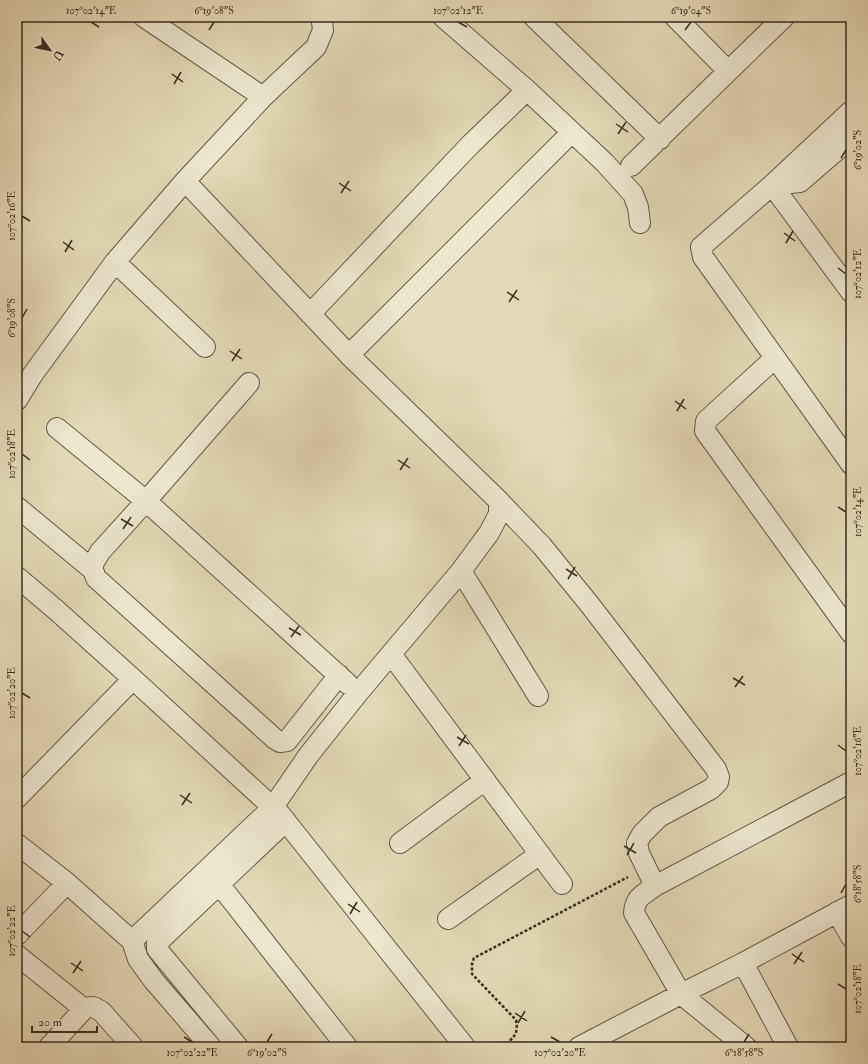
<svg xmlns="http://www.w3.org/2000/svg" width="868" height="1064" font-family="'IM FELL Double Pica',serif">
	<rect width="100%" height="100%" fill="#e4dab7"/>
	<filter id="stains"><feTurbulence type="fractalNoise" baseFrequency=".005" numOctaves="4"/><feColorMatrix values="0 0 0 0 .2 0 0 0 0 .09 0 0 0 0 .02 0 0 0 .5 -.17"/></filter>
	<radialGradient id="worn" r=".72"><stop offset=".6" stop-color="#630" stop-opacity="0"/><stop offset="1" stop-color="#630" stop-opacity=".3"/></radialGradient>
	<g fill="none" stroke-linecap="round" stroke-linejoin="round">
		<g stroke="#625844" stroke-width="22">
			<path id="minor" d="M144,17l119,80
				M443,17l84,73 78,73 28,31 5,13 2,16
				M534,17l126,122
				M675,17l53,54
				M851,111l-79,74 28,-3 51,-44
				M631,166l153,-149
				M115,262l90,85
				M851,292l-79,-107 -71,62 2,10 148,207
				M310,314l160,-169 57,-55
				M349,355l223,-223
				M775,358l-69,63 -1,10 146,202
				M249,383l-103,118 202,183
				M17,400l16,-26 82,-112 70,-81 78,-84 53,-50 7,-17 -1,-8 2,-5
				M57,428l89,73 -46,51 -7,12v6l3,8 179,161 5,3 7,-1 52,-66
				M499,501l43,45 48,59 126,164 3,8 -1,5 -7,7 -52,28 -17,17 -5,9 2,10 16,33
				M17,507l76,63
				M461,571l77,125
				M17,577l38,32 78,70 147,135 185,233
				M391,654l171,230
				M17,798l116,-119
				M400,843l85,-63
				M17,844l50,39 65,58 6,18 16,22 57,66
				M219,884l128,163
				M837,912l14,25
				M448,919l92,-65
				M17,935l50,-52
				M132,941l141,-134 35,-51 50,-63 103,-122 28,-38 10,-19v-13l-150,-146 -164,-174
				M17,955l67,54c7,-4 11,-2 18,3l31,35
				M743,963l45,84
				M49,1047l35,-38
				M238,1047l-81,-98v-6l129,-122
				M579,1047l102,-53 62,-31 108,-58
				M746,1047l-65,-53 -47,-81c1,-16 9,-18 21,-27l196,-104"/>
		</g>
		<path stroke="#372c1d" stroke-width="2.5" stroke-dasharray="3 2" stroke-linecap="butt" d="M502,1047c11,-9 17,-12 14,-27l-44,-46v-10l2,-6 154,-81"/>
		<use href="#minor" stroke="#ede7d0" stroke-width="20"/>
	</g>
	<path fill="none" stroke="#372c1d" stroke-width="1.5" d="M91,22l8,5M458,22l9,5M209,30l5,-8M685,30l6,-8M172,74l11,8M174,84l7,-12M616,124l12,8M618,134l8,-12M841,158l5,-8M339,183l12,8M341,193l8,-12M22,216l8,5M784,233l11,8M63,242l11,8M786,243l7,-12M65,252l7,-12M838,268l8,6M507,292l12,8M509,302l8,-12M22,318l5,-9M230,351l12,8M232,361l8,-12M675,401l11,8M677,411l7,-12M22,454l8,6M398,460l12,8M400,470l8,-12M838,507l8,5M121,519l12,7M123,529l8,-12M566,569l11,7M568,579l7,-12M289,628l12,7M291,637l8,-11M733,678l12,7M735,687l8,-11M22,693l8,5M457,737l12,7M838,745l8,6M459,746l7,-11M180,795l12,8M182,805l8,-12M624,846l12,7M627,855l7,-12M841,893l5,-9M348,904l12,8M350,914l7,-12M22,931l8,6M792,954l12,8M71,963l12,8M794,964l8,-12M73,973l8,-12M838,984l8,5M515,1013l12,8M518,1023l7,-12M184,1037l8,5M551,1037l9,5M267,1042l5,-8M744,1042l5,-8"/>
	<rect width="868" height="1064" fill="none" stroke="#e4dab7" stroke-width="44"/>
	<g transform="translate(50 50) rotate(123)" stroke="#ede7d0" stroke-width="3" paint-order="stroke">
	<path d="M0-3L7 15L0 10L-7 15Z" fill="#372c1d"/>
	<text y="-6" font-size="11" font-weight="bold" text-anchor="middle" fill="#372c1d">U</text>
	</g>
	<path d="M32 1026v6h65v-6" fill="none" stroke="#372c1d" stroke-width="2"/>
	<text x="38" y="1026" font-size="12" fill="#372c1d" stroke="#ede7d0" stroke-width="3" paint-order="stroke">20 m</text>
	<rect x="22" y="22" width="824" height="1020" fill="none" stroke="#372c1d" stroke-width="1.5"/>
	<g font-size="10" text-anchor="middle" fill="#372c1d">
		<text x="91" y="14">107°02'14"E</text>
		<text x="214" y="14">6°19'08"S</text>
		<text x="458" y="14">107°02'12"E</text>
		<text x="691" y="14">6°19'04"S</text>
		<text transform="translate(857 150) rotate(-90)" y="4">6°19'02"S</text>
		<text transform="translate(11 216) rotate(-90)" y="4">107°02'16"E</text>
		<text transform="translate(857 274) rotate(-90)" y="4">107°02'12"E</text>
		<text transform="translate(11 318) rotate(-90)" y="4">6°19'08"S</text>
		<text transform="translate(11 454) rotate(-90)" y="4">107°02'18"E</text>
		<text transform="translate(857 512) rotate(-90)" y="4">107°02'14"E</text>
		<text transform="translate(11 693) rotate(-90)" y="4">107°02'20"E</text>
		<text transform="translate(857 751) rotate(-90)" y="4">107°02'16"E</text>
		<text transform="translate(857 884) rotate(-90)" y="4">6°18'58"S</text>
		<text transform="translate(11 931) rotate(-90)" y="4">107°02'22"E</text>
		<text transform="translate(857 989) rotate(-90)" y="4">107°02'18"E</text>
		<text x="192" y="1056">107°02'22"E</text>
		<text x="267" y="1056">6°19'02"S</text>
		<text x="560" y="1056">107°02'20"E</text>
		<text x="744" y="1056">6°18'58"S</text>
	</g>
	<rect width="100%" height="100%" filter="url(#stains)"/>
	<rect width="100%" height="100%" fill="url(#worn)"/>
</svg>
